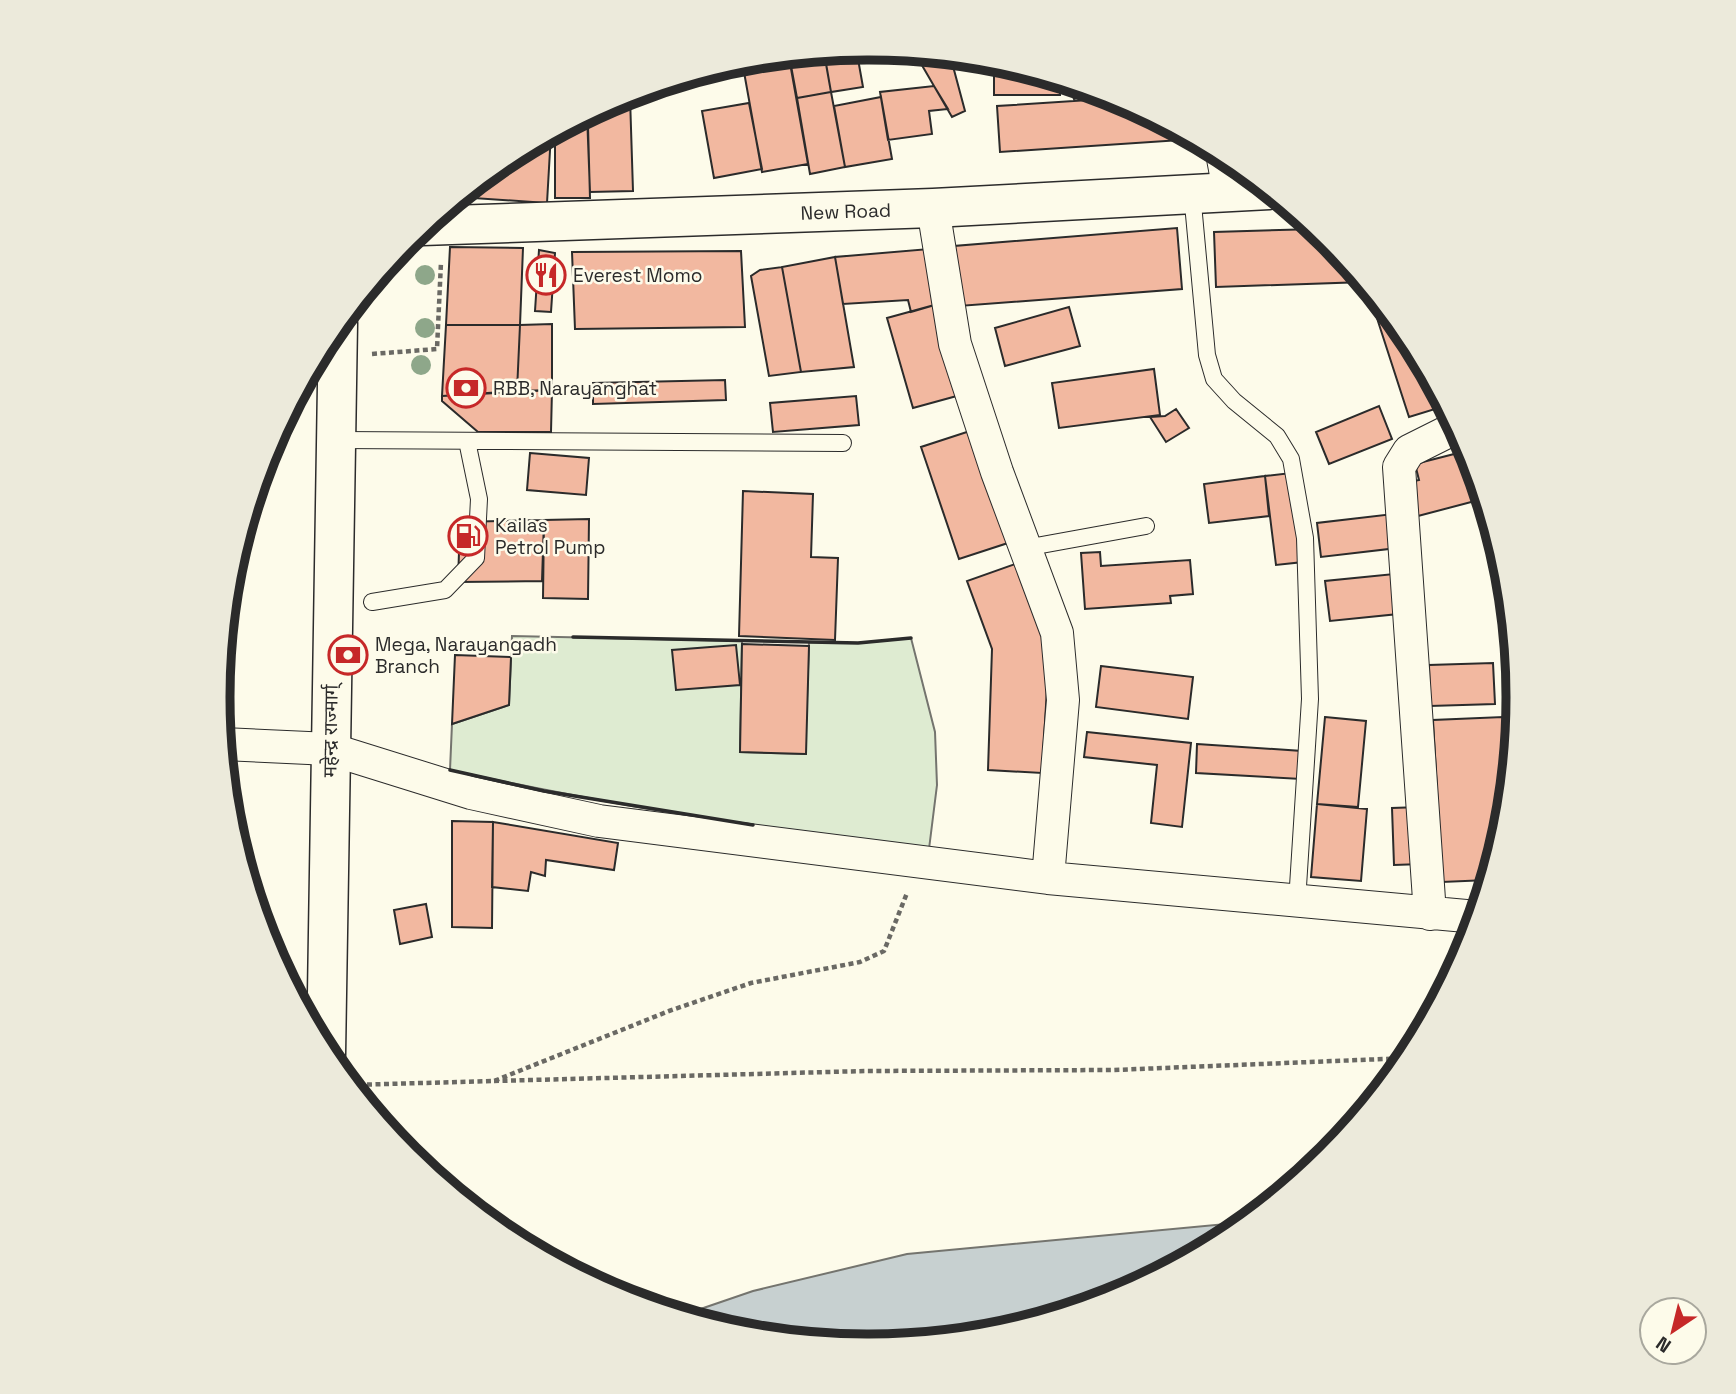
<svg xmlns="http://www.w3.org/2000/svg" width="1736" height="1394" font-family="'Space Grotesk','Noto Sans Devanagari',sans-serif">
	<rect width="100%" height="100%" fill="#fdfbea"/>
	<path fill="#deebd1" stroke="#74746e" stroke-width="2" d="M512,636l230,5 -2,111 65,2 4,-112 49,1 53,-5 24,94 2,53 -8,64c-161,-19 -321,-44 -479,-79l2,-46 57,-19z"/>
	<path fill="#c7d0d0" stroke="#74746e" stroke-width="2" d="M1247,1222l-18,15 -113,60 -122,37 -126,13 -127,-13 -61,-18 73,-25 154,-37z"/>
	<path fill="#f2b8a0" stroke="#2b2b2b" stroke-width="2" d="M824,52l7,40 -34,6 -8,-43z
		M920,52l30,3 15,56 -13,6 -36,-62z
		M858,59l5,28 -32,5 -5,-28z
		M994,62h7l59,18v15h-66z
		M790,63l18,101 -46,8 -18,-100z
		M1068,82l29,9 -23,8z
		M934,86l14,23 -19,2 3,23 -44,6 -8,-48z
		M831,92l14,75 -35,7 -13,-76z
		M630,97l3,94 -43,1 -3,-78 31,-16z
		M881,97l11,62 -47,8 -11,-61z
		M1120,98l76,41 -196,13 -3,-46z
		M749,103l13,66 -48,9 -12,-67z
		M565,126h23l2,72h-35v-67z
		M551,133l-4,70 -89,-6 49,-40z
		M1177,228l5,61 -223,17 -5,-60z
		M1317,229l11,9 36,44 -148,5 -2,-55z
		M450,247l73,1 -3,77h-74z
		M929,249l9,55 -27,8 -3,-12 -65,4 -8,-47z
		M539,250l16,3 -4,59 -16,-1z
		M741,251l4,76 -170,2 -3,-77z
		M835,257l19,110 -53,5 -19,-105z
		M782,267l19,105 -32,4 -18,-100 9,-6z
		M938,304l26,90 -51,14 -26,-90z
		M1069,307l11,39 -75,20 -10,-38z
		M1386,309l22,27 37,70 -36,11 -34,-105z
		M552,324v66l-35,1 3,-66z
		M446,325h74l-3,66 -75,5z
		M1154,369l6,46 -101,13 -7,-45z
		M725,380l1,20 -133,4v-21z
		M552,390l-1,42h-73l-36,-31v-5z
		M856,396l3,29 -86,7 -3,-29z
		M1379,406l13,33 -63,25 -13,-32z
		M1176,409l13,19 -23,14 -16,-25 15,-1z
		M976,429l38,112 -55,18 -38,-112z
		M1462,452l13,49 -57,15 -8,-34 9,-2 -4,-16z
		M530,453l59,5 -3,37 -59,-5z
		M1291,473l12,89 -27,3 -11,-89z
		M1265,476l4,40 -60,7 -5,-39z
		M743,491l70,3 -2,63 27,1 -3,82 -96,-4z
		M1393,514l4,34 -76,9 -4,-34z
		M589,519l-1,80 -45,-1 1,-78z
		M544,520l-2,61 -84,1 2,-60z
		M1100,552l1,14 89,-6 3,34 -23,2 1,7 -86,6 -4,-56z
		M1021,562l29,76 -8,135 -54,-3 4,-121 -25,-68z
		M1404,573l4,40 -78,8 -5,-40z
		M742,644l67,2 -3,108 -66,-2z
		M736,645l4,40 -64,5 -4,-40z
		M455,655l56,2 -2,48 -57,19z
		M1493,663l2,41 -65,2 -1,-41z
		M1101,666l92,11 -5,42 -92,-12z
		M1325,717l41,4 -8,86 -41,-3z
		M1503,717l5,83 -3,24 -17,56 -46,2 -9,-162z
		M1087,732l104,11 -9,84 -31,-4 6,-58 -73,-8z
		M1197,744l105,7 -1,28 -105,-6z
		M1317,804l50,5 -6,72 -50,-4z
		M1420,807l2,57 -28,1 -2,-57z
		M452,821l41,1 -1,106 -40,-1z
		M493,822l125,21 -4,27 -68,-10 -1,16 -14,-4 -3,19 -36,-4z
		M426,904l6,33 -32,7 -6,-34z"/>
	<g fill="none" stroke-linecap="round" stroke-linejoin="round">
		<g stroke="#2b2b2b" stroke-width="18">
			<path id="service" d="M1192,193l15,162 7,24 20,22 43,35 14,23 14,79 5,161 -13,203
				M338,440l505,3
				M1025,548l121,-22
				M372,602l73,-12 31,-32 3,-59 -12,-58"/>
		</g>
		<g stroke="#2b2b2b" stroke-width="34">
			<path id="minor" d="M1222,153l7,38
				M933,208l22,136 42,128 60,161 6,67 -15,178
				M223,744l107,5 141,44 128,28 449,57 429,39
				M1430,914l-31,-447 10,-16 48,-24"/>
		</g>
		<g stroke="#2b2b2b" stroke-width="41">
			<g id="tertiary">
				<path id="s1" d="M422,226l511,-18 336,-18"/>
			</g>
		</g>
		<g stroke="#2b2b2b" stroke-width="41">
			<path id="trunk" d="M326,1055l12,-732"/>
		</g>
		<path stroke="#6a6964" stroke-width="4.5" stroke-dasharray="5 3.5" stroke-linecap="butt" d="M372,354l65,-5 4,-87
			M494,1081l371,-10 249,-1 294,-12
			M350,1085l144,-4 175,-70 82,-28 109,-21 24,-11 23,-58"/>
		<use href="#service" stroke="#fdfbea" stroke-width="16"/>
		<use href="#minor" stroke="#fdfbea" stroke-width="32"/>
		<use href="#tertiary" stroke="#fdfbea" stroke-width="38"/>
		<use href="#trunk" stroke="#fdfbea" stroke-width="38"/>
		<path stroke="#2b2b2b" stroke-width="3.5" d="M573,637l285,6 53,-5
			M450,770l94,21 209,34"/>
	</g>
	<g fill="#8ea78a">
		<circle cx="425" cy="275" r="10"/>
		<circle cx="425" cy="328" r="10"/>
		<circle cx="421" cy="365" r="10"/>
	</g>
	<defs>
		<g id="restaurant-ring" transform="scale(2.0125)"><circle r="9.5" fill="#fdfbea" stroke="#c62828" stroke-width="1.5"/><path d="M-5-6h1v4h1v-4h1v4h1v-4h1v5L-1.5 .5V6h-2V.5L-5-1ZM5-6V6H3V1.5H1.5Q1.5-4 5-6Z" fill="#c62828"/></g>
		<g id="bank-ring" transform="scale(2.0125)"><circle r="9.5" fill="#fdfbea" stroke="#c62828" stroke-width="1.5"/><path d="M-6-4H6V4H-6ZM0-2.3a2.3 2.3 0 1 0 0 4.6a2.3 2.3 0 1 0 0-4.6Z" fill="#c62828"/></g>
		<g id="fuel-ring" transform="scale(2.0125)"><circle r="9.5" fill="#fdfbea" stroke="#c62828" stroke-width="1.5"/><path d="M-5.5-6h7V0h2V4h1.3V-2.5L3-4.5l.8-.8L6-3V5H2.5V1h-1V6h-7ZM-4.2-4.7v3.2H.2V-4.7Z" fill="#c62828"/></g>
	</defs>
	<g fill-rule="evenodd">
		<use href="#restaurant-ring" x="546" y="275"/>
		<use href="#bank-ring" x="466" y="388"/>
		<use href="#fuel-ring" x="468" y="536"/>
		<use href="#bank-ring" x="348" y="655"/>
	</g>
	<g text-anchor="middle" stroke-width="5" stroke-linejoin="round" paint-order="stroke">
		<g font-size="19" fill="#2b2b2b" stroke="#fdfbea">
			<text dy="7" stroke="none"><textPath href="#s1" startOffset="424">New Road</textPath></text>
			<text transform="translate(330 731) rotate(-89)" y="7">महेन्द्र राज्मार्ग्</text>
		</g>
		<g font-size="19" fill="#2b2b2b" stroke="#fdfbea" text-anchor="start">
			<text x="573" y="282">Everest Momo</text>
			<text x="493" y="395">RBB, Narayanghat</text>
			<text x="495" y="532">Kailas<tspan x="495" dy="22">Petrol Pump</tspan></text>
			<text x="375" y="651">Mega, Narayangadh<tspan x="375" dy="22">Branch</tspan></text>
		</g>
	</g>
	<path d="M0 0H1736V1394H0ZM867 60H869A637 637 0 0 1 1506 697V697A637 637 0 0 1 869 1334H867A637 637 0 0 1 230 697V697A637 637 0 0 1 867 60Z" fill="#eceadb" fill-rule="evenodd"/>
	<path fill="none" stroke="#2b2b2b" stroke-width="9" d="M867 60H869A637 637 0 0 1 1506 697V697A637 637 0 0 1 869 1334H867A637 637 0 0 1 230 697V697A637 637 0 0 1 867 60Z"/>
	<g transform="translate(1673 1331) rotate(215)"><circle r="33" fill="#fdfbea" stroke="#a9a89e" stroke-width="2"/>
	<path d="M0-5L12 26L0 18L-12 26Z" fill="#c62828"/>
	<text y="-10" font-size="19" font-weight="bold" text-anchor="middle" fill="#2b2b2b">N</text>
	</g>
</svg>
